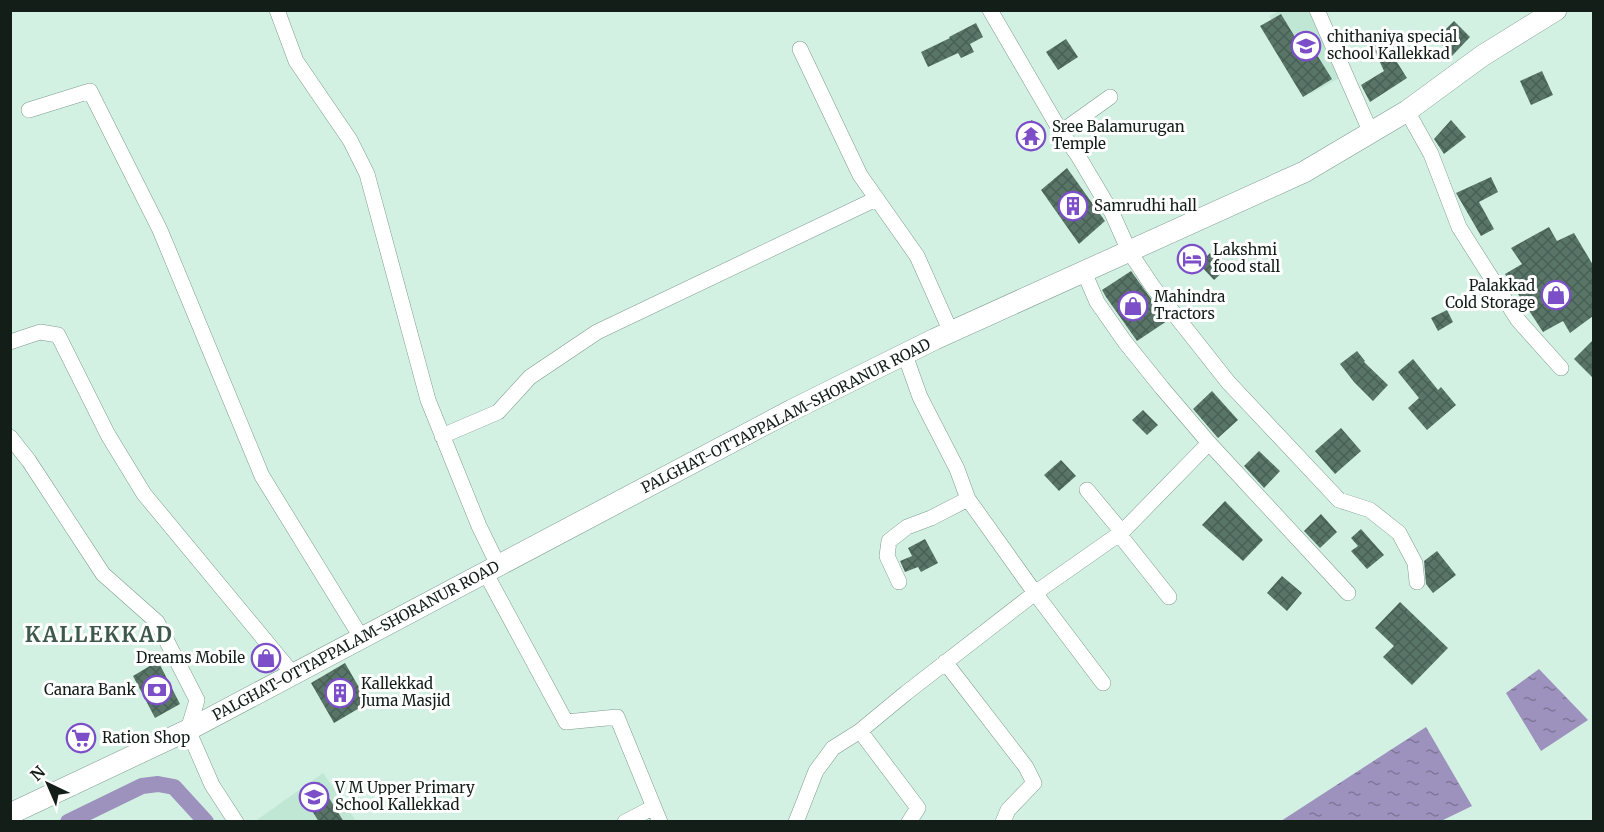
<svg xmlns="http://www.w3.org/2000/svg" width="1604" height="832" font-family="Merriweather,serif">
	<defs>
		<pattern id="water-ripples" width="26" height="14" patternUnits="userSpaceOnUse" patternTransform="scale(1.5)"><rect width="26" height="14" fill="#9d91bd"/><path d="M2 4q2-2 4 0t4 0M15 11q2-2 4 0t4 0" fill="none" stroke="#7f7699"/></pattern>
		<pattern id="building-cross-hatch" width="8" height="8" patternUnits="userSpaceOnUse" patternTransform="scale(1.5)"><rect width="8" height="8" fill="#597568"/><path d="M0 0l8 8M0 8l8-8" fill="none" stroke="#485f55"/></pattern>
	</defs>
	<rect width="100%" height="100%" fill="#d2f1e2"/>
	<path fill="#c0e7d4" d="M1279,11h29l35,65 -33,18 -41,-78z
		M323,773l33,48 -102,1z"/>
	<path fill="url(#water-ripples)" d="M1539,669l49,51 -47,31 -35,-58z
		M1426,727l46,79 -31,15h-160z"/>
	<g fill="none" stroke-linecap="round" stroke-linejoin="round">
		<path stroke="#9d91bd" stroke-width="16" d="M68,822l74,-36 16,-2 16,3 32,35"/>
	</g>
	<path fill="url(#building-cross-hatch)" d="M1281,14l28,46 8,-5 15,24 -29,18 -43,-71z
		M1454,21l16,16 -18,19 -16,-17z
		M976,23l7,14 -13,7 4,8 -13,6 -3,-5 -30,14 -7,-15 29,-14 -1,-1z
		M1400,33l9,19 -14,7 12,19 -37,24 -9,-17 23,-14 -12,-26z
		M1066,39l12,18 -20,13 -12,-18z
		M1542,71l11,24 -22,10 -11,-24z
		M1032,120l12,19 -14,12 -13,-18z
		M1451,120l15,17 -22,17 -10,-15z
		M1067,168l38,53 -26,23 -38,-54z
		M1491,177l7,15 -19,10 15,27 -13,7 -25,-43z
		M1549,227l8,14 17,-8 19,32v51l-23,17 -7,-12 -20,11 -38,-58 17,-10 -11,-16z
		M1210,253l15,17 -11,10 -15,-16z
		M1131,271l36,50 -30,20 -31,-44 -4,-7z
		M1447,310l6,12 -15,9 -7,-13z
		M1593,340v38l-19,-19z
		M1357,351l8,10 -1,1 24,23 -15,16 -19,-19 -14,-18z
		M1413,359l25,31 3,-3 15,18 -29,25 -19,-22 11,-10 -21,-26z
		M1212,391l26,29 -20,18 -25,-29z
		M1143,410l15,15 -11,10 -15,-15z
		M1341,428l20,23 -26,23 -20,-23z
		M1259,451l21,20 -16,17 -20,-22z
		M1061,460l15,16 -17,15 -15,-16z
		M1225,501l38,39 -20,21 -41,-36z
		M1321,514l16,18 -17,16 -16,-17z
		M1361,529l23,26 -17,14 -16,-18 7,-5 -7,-8z
		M925,539l13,24 -17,9 -3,-5 -13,5 -5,-11 12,-5 -4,-8z
		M1437,551l19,24 -23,18 -7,-9 -2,-23z
		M1282,576l20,17 -15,18 -20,-18z
		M1400,602l48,46 -36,37 -29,-28 11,-11 -19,-18z
		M158,661l22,43 -25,14 -22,-42z
		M345,663l23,40 -34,20 -23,-40z
		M319,782l25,40h-25l-18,-29z"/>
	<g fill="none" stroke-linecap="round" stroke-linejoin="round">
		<g stroke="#7f9c8e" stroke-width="16">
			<path id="street" d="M277,10l19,51 54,79 17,34 61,226 51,126 19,39
				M990,10l71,122 16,22 35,59 17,38 24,36 75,95 111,118 31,10 29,23 16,30 2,19
				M1317,10l54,123
				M800,49l60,126 57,81 34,76
				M29,110l61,-19 70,139 102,246 99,161
				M1407,111l24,43 28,73 59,93 43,48
				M1061,132l49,-35
				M1084,272l13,30 28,40 37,46 47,55 139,150
				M10,342l30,-10 18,3 50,100 36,59 149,180
				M905,355l15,42 37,72 11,30 67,94 87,-61 -35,-42
				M442,436l56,-24 32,-35 67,-45 279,-133
				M10,437l19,24 74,113 54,48 40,78 -9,30 24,55 24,37
				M1122,532l87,-89
				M1119,534l50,63
				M485,572l81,150 51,-5 43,105
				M899,582l-12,-26 2,-15 18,-14 24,-9 37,-19
				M945,662l81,105 8,16 -26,27 -5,12
				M860,731l58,77 -9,14
				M625,822l29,-15
				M796,822l20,-51 17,-23 27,-17 46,-38 129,-100 68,90"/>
		</g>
		<g stroke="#7f9c8e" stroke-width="22">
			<path id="secondary" d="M10,814l178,-84 604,-320 143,-71 369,-167 103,-61 75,-55 74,-46"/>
		</g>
		<use href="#street" stroke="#fff" stroke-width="15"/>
		<use href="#secondary" stroke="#fff" stroke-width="21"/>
	</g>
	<defs>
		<g id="school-ring" transform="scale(1.5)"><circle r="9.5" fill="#fff" stroke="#7c4fc8" stroke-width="1.5"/><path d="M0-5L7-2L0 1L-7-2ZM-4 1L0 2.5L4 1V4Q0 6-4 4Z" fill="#7c4fc8"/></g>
		<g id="temple-ring" transform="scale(1.5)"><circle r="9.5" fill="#fff" stroke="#7c4fc8" stroke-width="1.5"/><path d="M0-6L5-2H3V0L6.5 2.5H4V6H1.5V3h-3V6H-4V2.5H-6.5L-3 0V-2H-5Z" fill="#7c4fc8"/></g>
		<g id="building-ring" transform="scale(1.5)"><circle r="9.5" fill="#fff" stroke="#7c4fc8" stroke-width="1.5"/><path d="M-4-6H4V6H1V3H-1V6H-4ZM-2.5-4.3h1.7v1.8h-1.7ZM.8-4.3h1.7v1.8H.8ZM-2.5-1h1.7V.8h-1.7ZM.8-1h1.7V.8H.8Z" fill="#7c4fc8"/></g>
		<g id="hotel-ring" transform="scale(1.5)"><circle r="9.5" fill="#fff" stroke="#7c4fc8" stroke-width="1.5"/><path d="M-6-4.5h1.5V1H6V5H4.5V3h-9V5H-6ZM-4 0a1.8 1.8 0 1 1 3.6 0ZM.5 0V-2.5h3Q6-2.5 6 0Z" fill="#7c4fc8"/></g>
		<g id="shop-ring" transform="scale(1.5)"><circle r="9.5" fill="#fff" stroke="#7c4fc8" stroke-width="1.5"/><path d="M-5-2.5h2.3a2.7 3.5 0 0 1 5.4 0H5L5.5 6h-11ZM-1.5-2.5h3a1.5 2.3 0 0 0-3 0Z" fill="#7c4fc8"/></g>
		<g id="bank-ring" transform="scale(1.5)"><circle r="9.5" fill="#fff" stroke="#7c4fc8" stroke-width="1.5"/><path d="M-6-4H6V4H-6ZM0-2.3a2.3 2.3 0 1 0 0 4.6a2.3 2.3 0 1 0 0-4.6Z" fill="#7c4fc8"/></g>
		<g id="supermarket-ring" transform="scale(1.5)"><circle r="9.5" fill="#fff" stroke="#7c4fc8" stroke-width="1.5"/><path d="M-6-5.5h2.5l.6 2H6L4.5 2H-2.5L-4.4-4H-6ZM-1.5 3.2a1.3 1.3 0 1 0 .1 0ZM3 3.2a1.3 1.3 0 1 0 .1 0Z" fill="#7c4fc8"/></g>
	</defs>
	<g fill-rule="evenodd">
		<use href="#school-ring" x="1306" y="46"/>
		<use href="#temple-ring" x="1031" y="136"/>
		<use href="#building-ring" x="1073" y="206"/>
		<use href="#hotel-ring" x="1192" y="259"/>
		<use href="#shop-ring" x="1556" y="295"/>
		<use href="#shop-ring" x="1133" y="306"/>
		<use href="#shop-ring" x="266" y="658"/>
		<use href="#bank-ring" x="157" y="690"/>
		<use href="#building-ring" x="340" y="693"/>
		<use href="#supermarket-ring" x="81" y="738"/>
		<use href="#school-ring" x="314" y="797"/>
	</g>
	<g text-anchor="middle" stroke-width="6" stroke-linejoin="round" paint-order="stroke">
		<g font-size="15" fill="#131e19" stroke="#fff" text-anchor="start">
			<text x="1327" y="42">chithaniya special<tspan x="1327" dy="17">school Kallekkad</tspan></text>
			<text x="1052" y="132">Sree Balamurugan<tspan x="1052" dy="17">Temple</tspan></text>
			<text x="1094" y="211">Samrudhi hall</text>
			<text x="1213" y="255">Lakshmi<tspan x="1213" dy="17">food stall</tspan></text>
			<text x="1535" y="291" text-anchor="end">Palakkad<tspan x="1535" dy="17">Cold Storage</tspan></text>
			<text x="1154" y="302">Mahindra<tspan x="1154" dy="17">Tractors</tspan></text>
			<text x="245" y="663" text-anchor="end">Dreams Mobile</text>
			<text x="361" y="689">Kallekkad<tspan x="361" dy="17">Juma Masjid</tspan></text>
			<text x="136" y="695" text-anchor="end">Canara Bank</text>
			<text x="102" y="743">Ration Shop</text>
			<text x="335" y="793">V M Upper Primary<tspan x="335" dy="17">School Kallekkad</tspan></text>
		</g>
		<g font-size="15" fill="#131e19" stroke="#fff">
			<text transform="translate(786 416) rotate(-27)" y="5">PALGHAT-OTTAPPALAM-SHORANUR ROAD</text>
			<text transform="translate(356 641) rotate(-28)" y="5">PALGHAT-OTTAPPALAM-SHORANUR ROAD</text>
		</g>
		<g font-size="21" font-weight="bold" letter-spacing="1.5" fill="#3d584c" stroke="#fff">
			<text x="99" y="642">KALLEKKAD</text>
		</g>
	</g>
	<rect width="1604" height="832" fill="none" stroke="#131e19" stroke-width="24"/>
	<g transform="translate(48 784) rotate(316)" stroke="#ffffff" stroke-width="4.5" paint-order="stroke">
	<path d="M0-4.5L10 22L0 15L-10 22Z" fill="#131e19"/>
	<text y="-9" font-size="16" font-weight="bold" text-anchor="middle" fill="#131e19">N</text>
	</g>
</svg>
